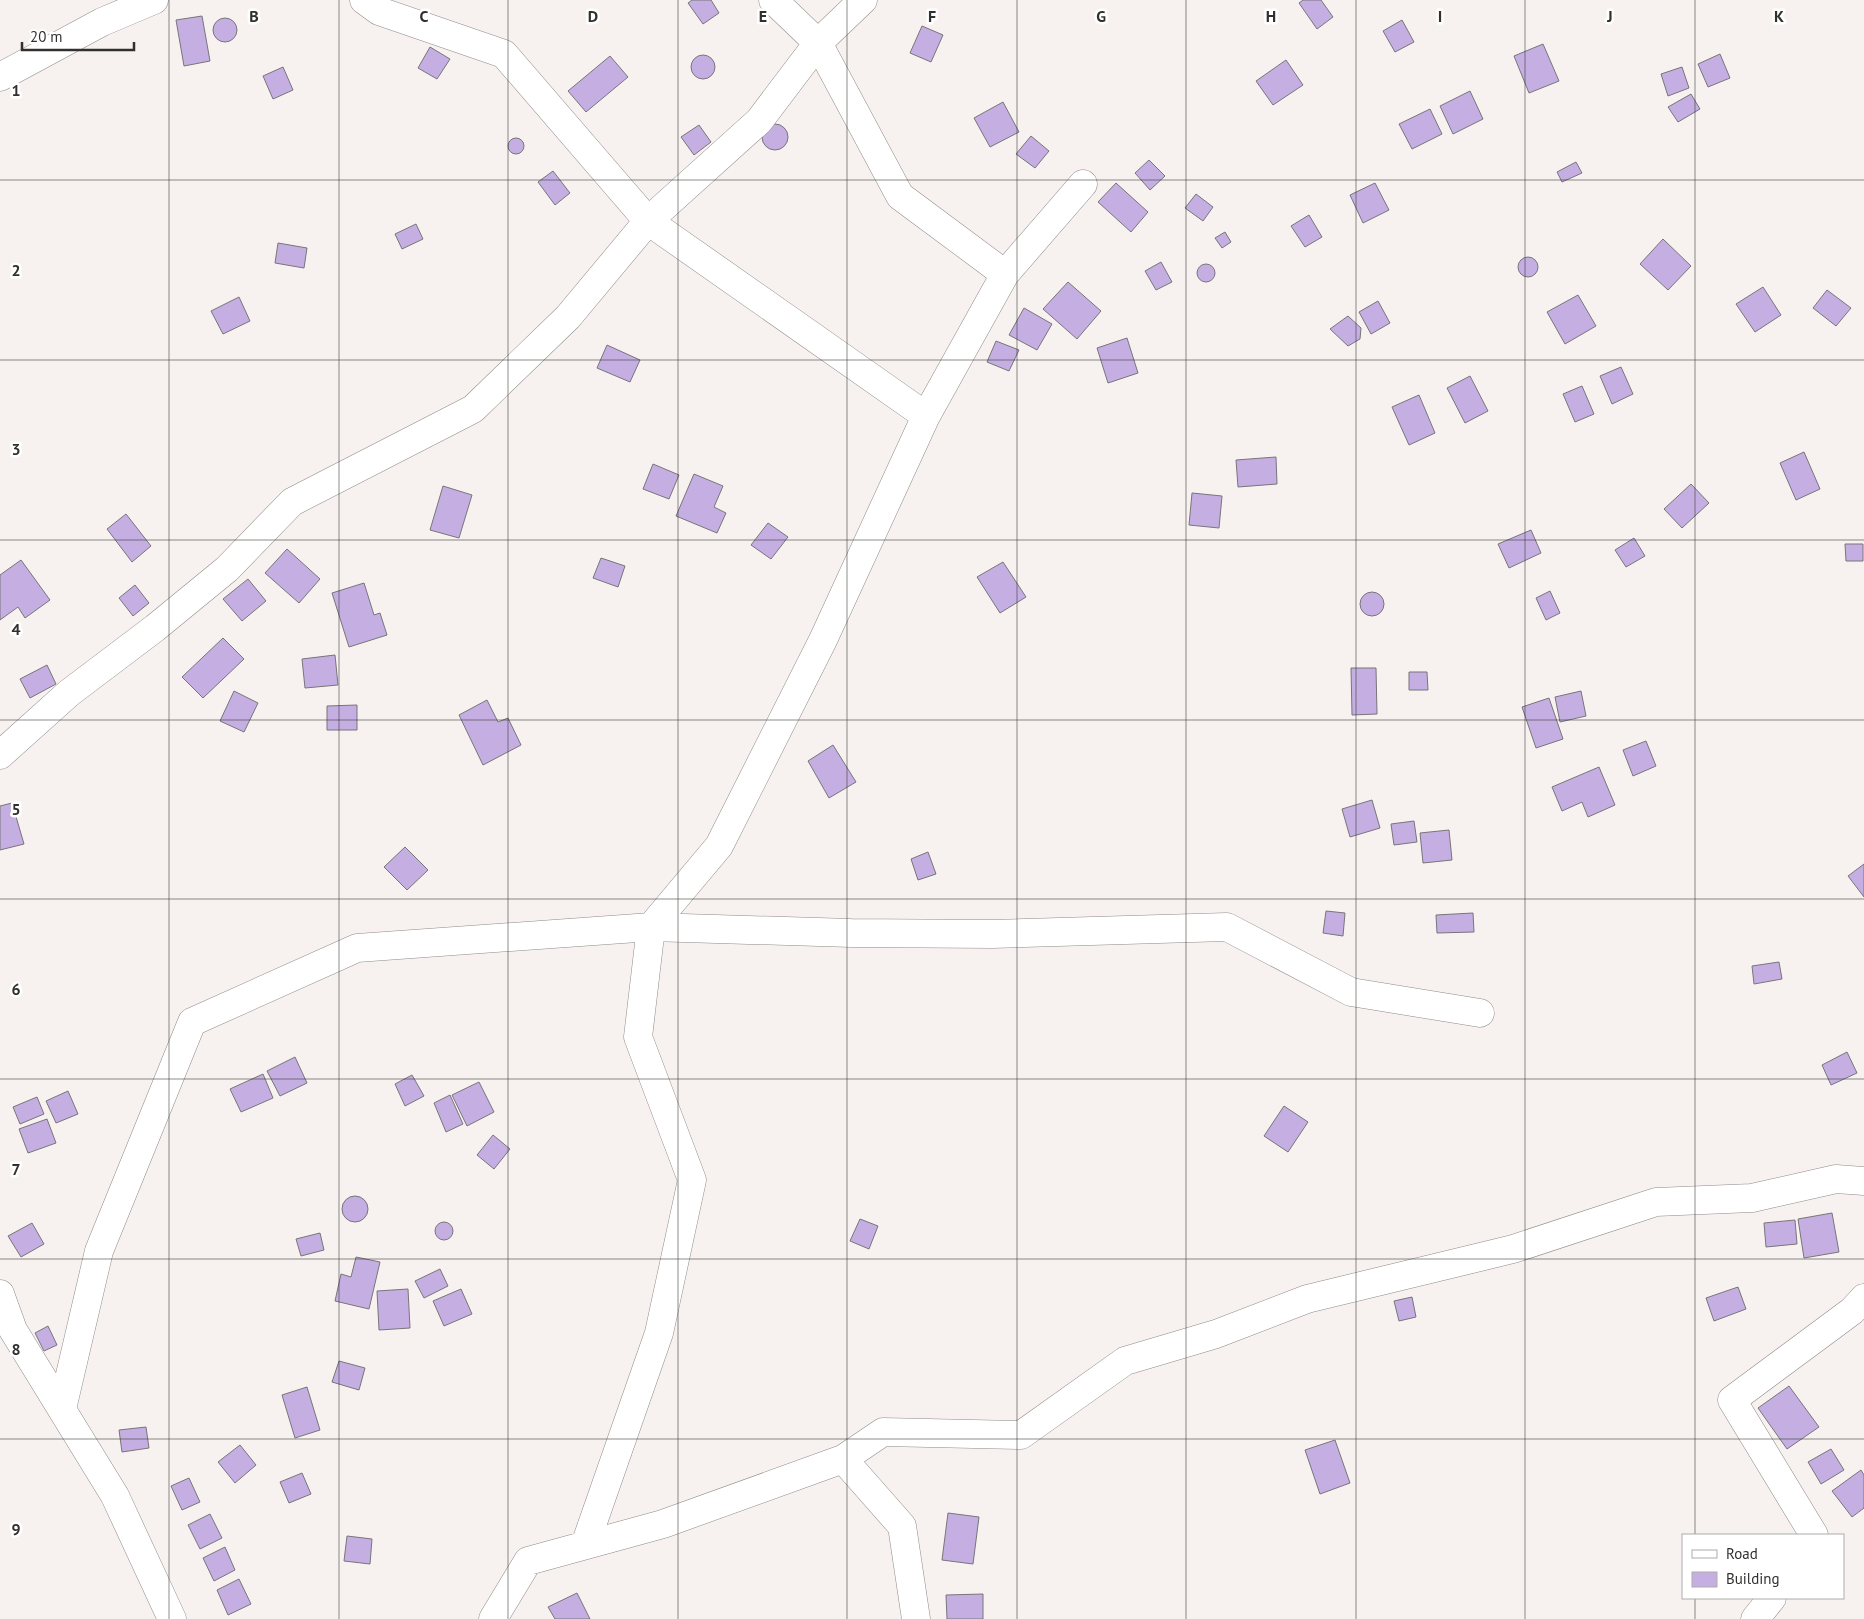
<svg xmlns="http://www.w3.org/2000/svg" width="1864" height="1619" font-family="'PT Sans',sans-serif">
	<rect width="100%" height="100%" fill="#f7f2ef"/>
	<path fill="#c5afe2" stroke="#77757a" d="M692,0h19l8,13 -16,11 -15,-21z
		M1303,0h18l12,17 -16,12 -18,-26z
		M202,16l8,45 -26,5 -8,-46z
		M213 30a12 12 0 1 1 24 0a12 12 0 1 1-24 0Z
		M1402,20l12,22 -19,10 -12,-21z
		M922,26l21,9 -12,27 -21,-9z
		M1543,44l16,37 -30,12 -15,-37z
		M430,47l20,12 -13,20 -19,-11z
		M1720,54l10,24 -22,9 -10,-23z
		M691 67a12 12 0 1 1 24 0a12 12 0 1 1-24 0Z
		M610,56l18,21 -42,35 -18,-21z
		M1286,60l17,25 -30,20 -17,-24z
		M283,67l10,23 -20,9 -10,-23z
		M1682,67l7,21 -21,8 -7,-22z
		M1470,91l13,28 -30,15 -13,-28z
		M1691,94l9,15 -22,13 -10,-15z
		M1003,102l16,30 -29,15 -16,-29z
		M1430,109l12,25 -30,15 -13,-25z
		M762 137a13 13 0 1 1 26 0a13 13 0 1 1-26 0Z
		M699,125l12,17 -17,13 -13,-18z
		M1031,136l18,15 -14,17 -19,-14z
		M508 146a8 8 0 1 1 16 0a8 8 0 1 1-16 0Z
		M1149,160l16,16 -15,14 -15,-17z
		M1576,162l6,11 -20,9 -5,-10z
		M553,171l17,22 -15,12 -17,-23z
		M1116,183l32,29 -17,20 -33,-30z
		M1375,183l14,27 -26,13 -13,-28z
		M1196,194l17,13 -10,14 -18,-13z
		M1309,215l13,22 -17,10 -14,-21z
		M416,224l7,15 -21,10 -7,-15z
		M1225,232l6,10 -9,6 -7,-10z
		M1663,239l28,27 -23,24 -28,-26z
		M278,243l29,5 -3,20 -29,-5z
		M1518 267a10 10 0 1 1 20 0a10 10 0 1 1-20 0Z
		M1161,262l11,20 -16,8 -11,-19z
		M1197 273a9 9 0 1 1 18 0a9 9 0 1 1-18 0Z
		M1068,282l33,29 -24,28 -34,-30z
		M1763,287l18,28 -26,17 -19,-28z
		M1827,290l24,18 -15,18 -23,-18z
		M1578,295l18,31 -31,18 -18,-32z
		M239,297l11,24 -27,13 -12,-23z
		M1378,301l12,22 -19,11 -12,-22z
		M1024,308l28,16 -15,26 -28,-15z
		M1348,316l13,12 -1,11 -12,7 -18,-17z
		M1127,338l11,35 -30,10 -11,-35z
		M996,341l23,9 -10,21 -22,-9z
		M607,345l33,15 -10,22 -33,-14z
		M1621,367l12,27 -21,10 -12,-28z
		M1470,376l18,35 -23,12 -18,-35z
		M1582,386l12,28 -19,8 -12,-28z
		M1419,395l16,38 -26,12 -17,-38z
		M1804,452l16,37 -24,11 -16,-37z
		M1276,457l1,27 -39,3 -2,-27z
		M653,464l26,11 -10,24 -26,-10z
		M694,474l29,12 -9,21 12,6 -9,20 -41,-17z
		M1691,484l18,19 -27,25 -18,-19z
		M443,486l29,9 -13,43 -29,-8z
		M1192,493l30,3 -3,32 -30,-3z
		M126,514l25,32 -19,16 -25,-33z
		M768,523l20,14 -17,22 -20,-14z
		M1531,530l10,23 -32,15 -11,-24z
		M1634,538l11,18 -19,11 -11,-17z
		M1845,544h18v17h-17z
		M287,549l33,30 -21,24 -34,-30z
		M601,558l24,8 -7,21 -25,-9z
		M21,560l29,40 -25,18 -7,-11 -18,13v-45z
		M1003,562l23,35 -26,16 -23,-36z
		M248,579l18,22 -24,20 -19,-22z
		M364,583l10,32 6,-2 7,22 -38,12 -17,-54z
		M135,585l14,18 -16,13 -14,-18z
		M1550,591l10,22 -14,7 -10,-22z
		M1360 604a12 12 0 1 1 24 0a12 12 0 1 1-24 0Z
		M223,638l21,21 -41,39 -21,-21z
		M335,655l3,30 -33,3 -3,-29z
		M47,665l9,19 -26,14 -10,-19z
		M1351,668h25l1,46 -25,1z
		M1409,672h18l1,18h-19z
		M234,691l24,12 -14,29 -24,-11z
		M1581,691l5,25 -26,6 -5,-25z
		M1549,698l14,41 -27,9 -14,-41z
		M487,700l11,22 10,-4 13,27 -38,20 -24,-50z
		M357,705v25h-30v-24z
		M1646,741l10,25 -23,10 -10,-26z
		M833,745l23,37 -27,16 -21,-37z
		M1599,767l16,38 -27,12 -6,-15 -20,9 -10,-24z
		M1372,800l8,28 -30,9 -8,-28z
		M12,803l12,41 -24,6v-44z
		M1414,821l3,21 -23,3 -3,-21z
		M1449,830l3,30 -29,3 -3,-30z
		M405,847l23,23 -21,20 -23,-23z
		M928,852l8,22 -18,6 -7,-21z
		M1864,864v33l-16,-21z
		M1326,911l19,2 -2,23 -20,-3z
		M1473,913l1,19 -37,1 -1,-18z
		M1779,962l3,17 -28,5 -2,-18z
		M1847,1052l10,21 -26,12 -9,-20z
		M295,1057l12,26 -27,13 -13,-25z
		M263,1074l10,24 -32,14 -11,-23z
		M412,1075l12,21 -19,10 -10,-22z
		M479,1082l15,30 -27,14 -15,-31z
		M68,1091l10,23 -22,9 -10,-22z
		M450,1095l13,29 -17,8 -12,-29z
		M37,1097l7,17 -24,10 -7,-17z
		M1284,1106l24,16 -20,30 -24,-16z
		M47,1119l9,24 -28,10 -9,-24z
		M493,1135l17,14 -16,20 -17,-14z
		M342 1209a13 13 0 1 1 26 0a13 13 0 1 1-26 0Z
		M1832,1213l7,39 -35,6 -6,-39z
		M860,1219l18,7 -9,23 -19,-8z
		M1795,1220l2,24 -31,3 -2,-24z
		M435 1231a9 9 0 1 1 18 0a9 9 0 1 1-18 0Z
		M32,1223l12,21 -23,13 -13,-21z
		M320,1233l4,17 -23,6 -5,-17z
		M356,1257l24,5 -11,47 -34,-8 6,-27 10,3z
		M440,1269l8,17 -24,12 -9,-17z
		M1738,1287l8,22 -32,12 -8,-23z
		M408,1289l2,39 -31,2 -2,-39z
		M461,1289l11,25 -28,12 -11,-25z
		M1412,1297l4,20 -17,4 -5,-20z
		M48,1326l9,19 -13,6 -9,-18z
		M339,1361l26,7 -6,22 -27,-8z
		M1789,1386l30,41 -32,22 -29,-41z
		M307,1387l13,43 -25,8 -13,-43z
		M146,1427l3,21 -27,4 -3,-22z
		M1335,1440l15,43 -30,11 -15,-44z
		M240,1445l16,20 -21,18 -17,-21z
		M1831,1449l13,21 -23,14 -13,-22z
		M1861,1470l3,5v33l-12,9 -20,-26z
		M302,1473l9,21 -22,9 -9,-21z
		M189,1478l11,24 -18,8 -11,-24z
		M948,1513l31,4 -6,47 -31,-4z
		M210,1514l12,24 -22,11 -12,-24z
		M347,1536l25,3 -2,25 -26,-3z
		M225,1547l10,23 -21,11 -11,-23z
		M239,1579l12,25 -23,11 -11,-25z
		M577,1593l13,26h-35l-7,-12z
		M983,1594v25h-36l-1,-24z"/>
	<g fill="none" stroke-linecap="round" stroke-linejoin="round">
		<g stroke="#908b88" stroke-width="29">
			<path id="street" d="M364,0l15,11 125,43 144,167 278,195
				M773,0l45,43 82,153 105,78
				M0,77l102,-55 52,-22
				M0,755l69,-62 86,-65 72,-59 65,-67 181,-93 95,-92 80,-96 111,-100 59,-78 45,-43
				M0,1294l13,36 102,166 57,123
				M62,1409l37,-158 93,-229 165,-74 294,-21 200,6 141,1 235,-7 124,65 129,21
				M843,1459l59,67 14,93
				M1814,1535l-82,-135 120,-89 12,-13
				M585,1545l74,-212 33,-153 -54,-143 13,-110 68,-81 104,-206 103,-224 79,-142 78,-90
				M493,1619l35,-58 135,-37 180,-65 40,-27 138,3 104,-74 91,-27 91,-35 206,-50 143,-47 96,-4 84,-19 28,2
				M1755,1619l17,-21"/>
		</g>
		<use href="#street" stroke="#fff" stroke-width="28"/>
	</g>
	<path fill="none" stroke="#32302e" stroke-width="1" stroke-opacity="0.55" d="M169,0v1619M339,0v1619M508,0v1619M678,0v1619M847,0v1619M1017,0v1619M1186,0v1619M1356,0v1619M1525,0v1619M1695,0v1535M0,180h1864M0,360h1864M0,540h1864M0,720h1864M0,899h1864M0,1079h1864M0,1259h1864M0,1439h1864M1695,1598v21"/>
	<g font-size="16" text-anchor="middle" font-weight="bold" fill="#32302e" stroke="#fff" stroke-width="5" stroke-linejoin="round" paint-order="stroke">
		<text x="254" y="22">B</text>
		<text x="424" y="22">C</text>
		<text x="593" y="22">D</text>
		<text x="763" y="22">E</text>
		<text x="932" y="22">F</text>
		<text x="1101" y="22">G</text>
		<text x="1271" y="22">H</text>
		<text x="1440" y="22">I</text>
		<text x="1610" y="22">J</text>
		<text x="1779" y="22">K</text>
		<text x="16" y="96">1</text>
		<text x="16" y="276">2</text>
		<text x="16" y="455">3</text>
		<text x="16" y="635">4</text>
		<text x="16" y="815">5</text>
		<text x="16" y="995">6</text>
		<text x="16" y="1175">7</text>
		<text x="16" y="1355">8</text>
		<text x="16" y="1535">9</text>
	</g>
	<rect x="1682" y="1534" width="162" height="65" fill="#ffffff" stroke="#adacab"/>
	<rect x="1692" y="1550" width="25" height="8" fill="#ffffff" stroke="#adacab"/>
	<text x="1726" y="1559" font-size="15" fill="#32302e">Road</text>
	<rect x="1692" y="1572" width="25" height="15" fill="#c5afe2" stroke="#adacab"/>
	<text x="1726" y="1584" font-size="15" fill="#32302e">Building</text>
	<path d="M22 42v8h112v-8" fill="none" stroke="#32302e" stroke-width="2.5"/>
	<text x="30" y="42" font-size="15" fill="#32302e" stroke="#ffffff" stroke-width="4" paint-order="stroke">20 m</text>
</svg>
